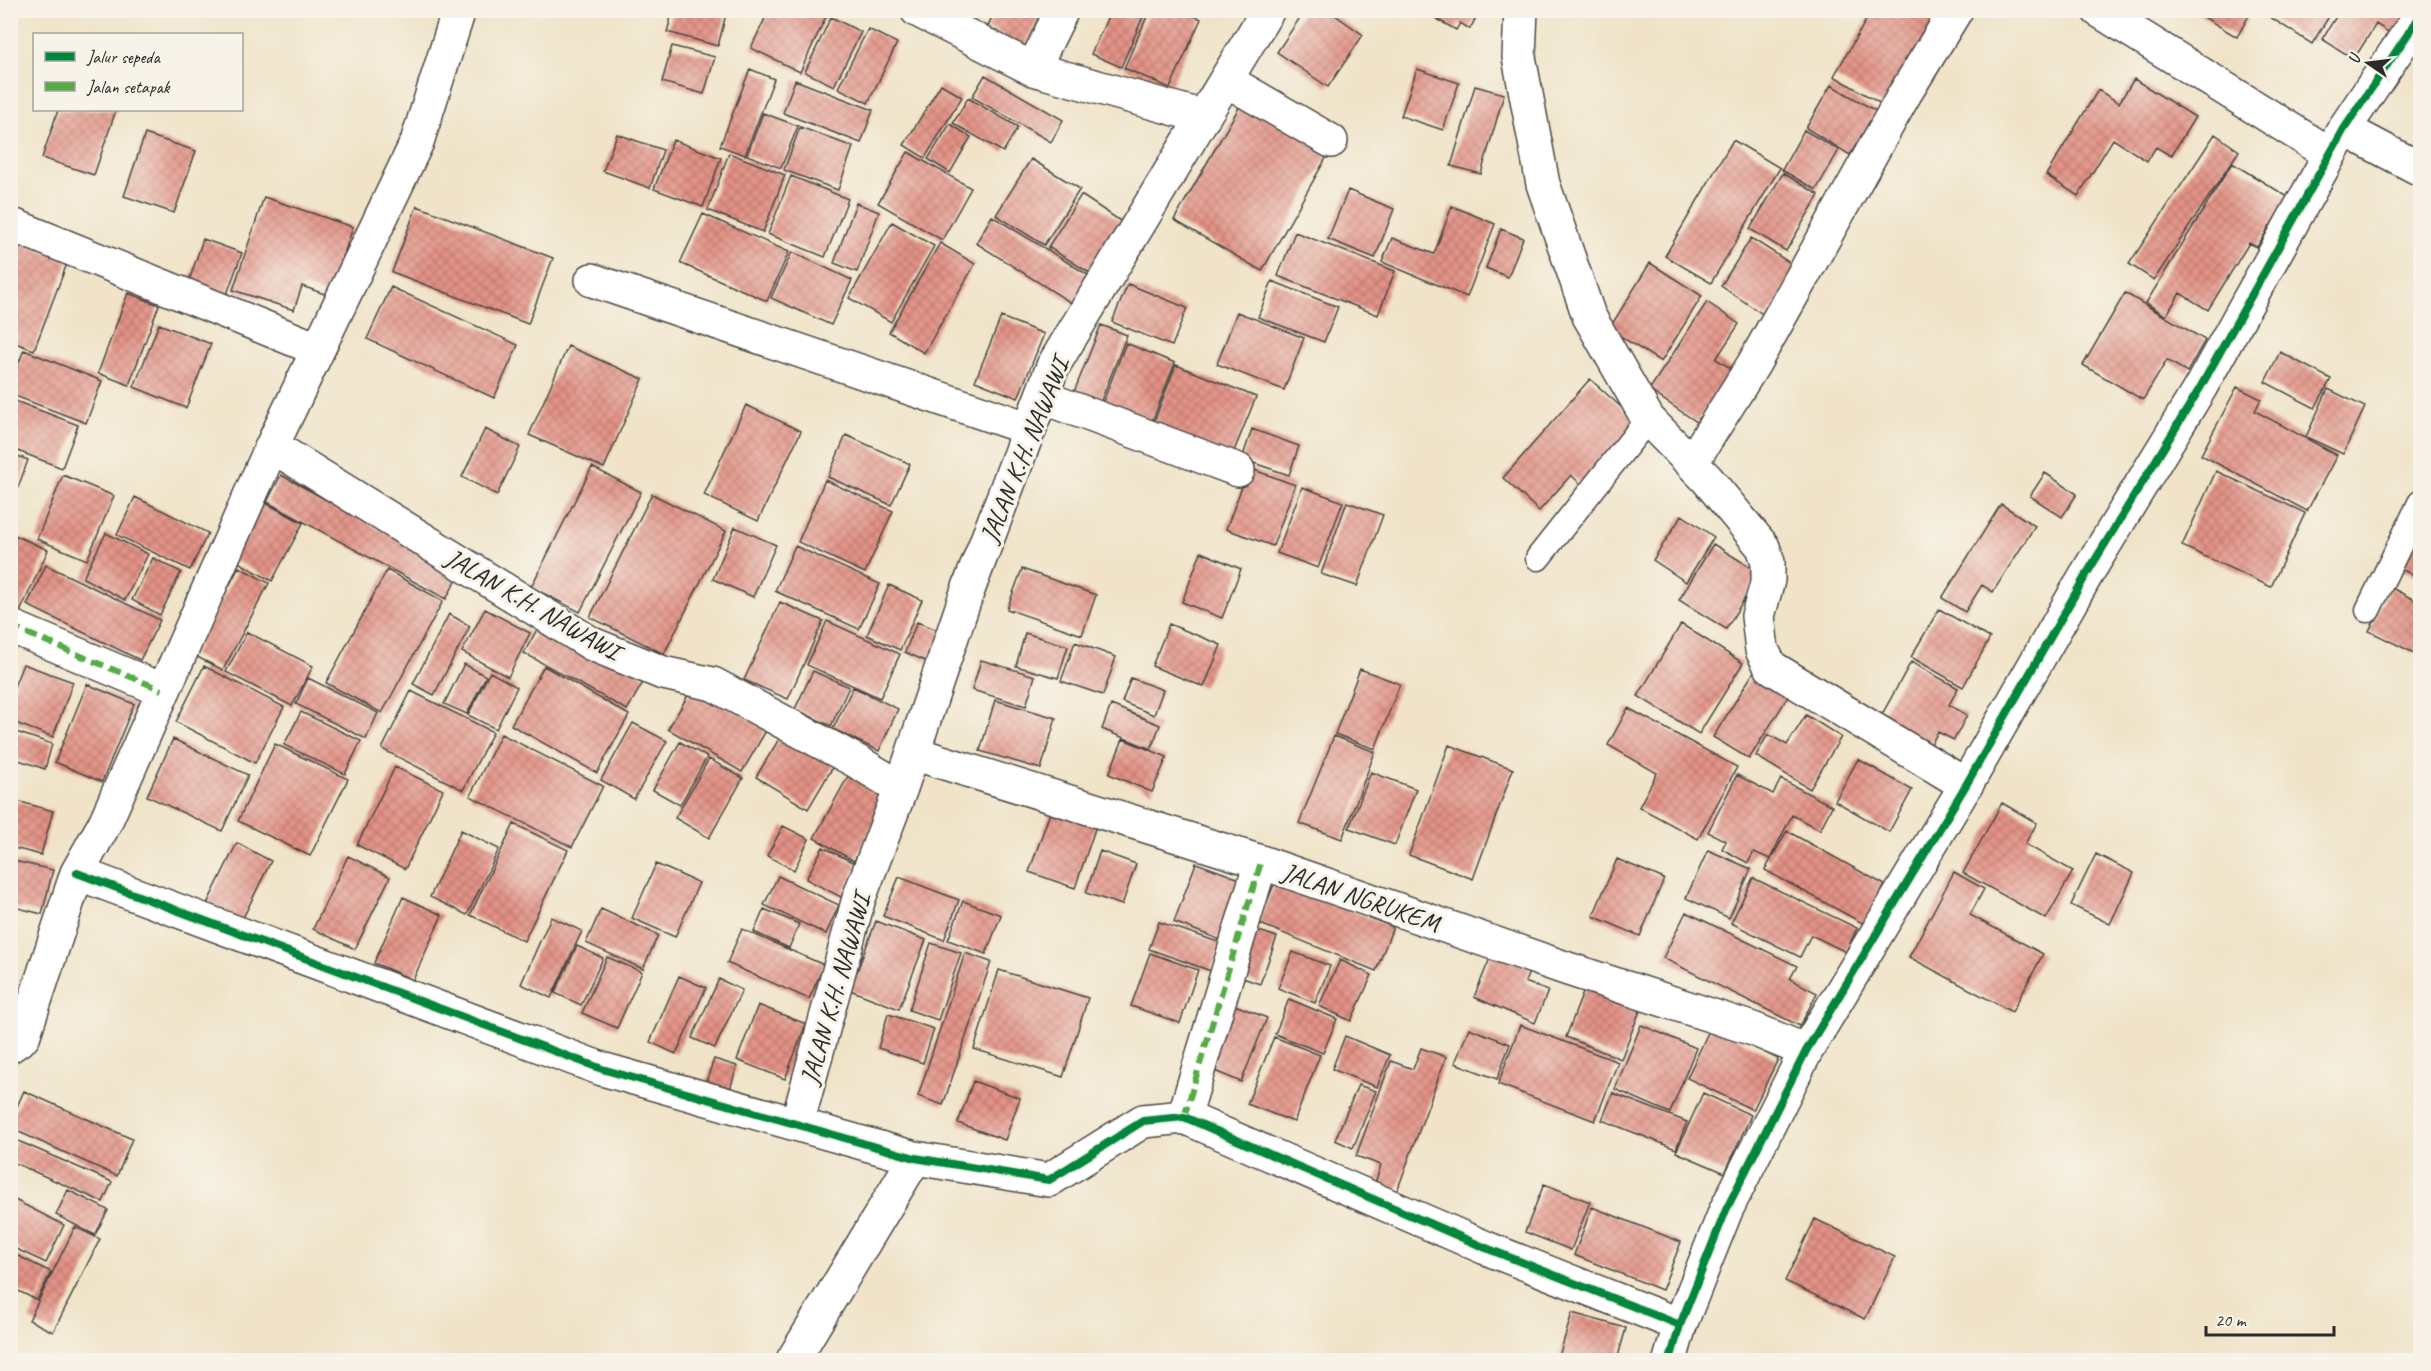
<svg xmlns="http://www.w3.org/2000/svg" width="2431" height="1371" font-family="Caveat,sans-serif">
	<defs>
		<pattern id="building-cross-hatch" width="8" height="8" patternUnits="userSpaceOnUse" patternTransform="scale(1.5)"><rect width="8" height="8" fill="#e49386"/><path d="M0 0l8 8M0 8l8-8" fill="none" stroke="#b9786e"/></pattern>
	</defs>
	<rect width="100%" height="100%" fill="#f7f3e8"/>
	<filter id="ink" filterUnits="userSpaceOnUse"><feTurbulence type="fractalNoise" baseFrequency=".0167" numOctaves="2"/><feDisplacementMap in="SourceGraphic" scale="12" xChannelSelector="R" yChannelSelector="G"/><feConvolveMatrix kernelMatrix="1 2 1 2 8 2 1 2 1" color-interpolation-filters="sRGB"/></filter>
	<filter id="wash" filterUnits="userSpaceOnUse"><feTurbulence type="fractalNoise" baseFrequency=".008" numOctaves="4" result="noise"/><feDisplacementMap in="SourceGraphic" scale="24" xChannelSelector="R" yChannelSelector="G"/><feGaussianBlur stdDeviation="1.35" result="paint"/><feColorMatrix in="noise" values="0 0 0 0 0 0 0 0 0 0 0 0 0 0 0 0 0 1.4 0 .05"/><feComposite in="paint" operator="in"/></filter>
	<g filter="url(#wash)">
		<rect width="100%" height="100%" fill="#f0e3c8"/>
		<g id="blocks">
			<path fill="url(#building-cross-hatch)" d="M673,10h54l-9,36 -51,-14z
				M769,10h60l-29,62 -49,-24z
				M995,10h47l-17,37 -38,-19z
				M1111,10h35l-25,57 -30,-13z
				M1150,10h31l20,9 -31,69 -46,-20z
				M1305,10h23l35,25 -35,52 -51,-35z
				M1421,10h59l-10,19 -10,-6 -4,7z
				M1872,10h74l-55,100 -57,-34z
				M2192,10h60l-15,27z
				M2259,10h74l-21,34z
				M2340,10h73l-17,27 -20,-13 -22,35 -32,-20z
				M831,17l30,15 -27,54 -29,-14z
				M868,29l29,14 -29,60 -30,-15z
				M672,46l43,11 -11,37 -42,-12z
				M750,69l24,10 -29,76 -25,-9z
				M1417,69l42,14 -16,47 -42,-14z
				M985,75l78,45 -12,22 -79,-45z
				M2134,79l61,38 -24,39 -15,-9 -9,14 -34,-22 -35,57 -32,-21 52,-85 21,13z
				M795,80l78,30 -12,33 -78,-30z
				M941,84l21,13 -37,61 -21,-13z
				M1831,85l45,26 -26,44 -44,-27z
				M1475,86l29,8 -23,80 -30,-8z
				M968,98l50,29 -15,25 -50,-29z
				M1241,104l89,47 -68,120 -88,-51z
				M58,110h58l-22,65 -52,-17z
				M763,113l35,13 -17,42 -34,-13z
				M950,124l21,13 -21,36 -22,-14z
				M800,127l53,20 -15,43 -54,-20z
				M1804,130l35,20 -23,40 -34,-20z
				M145,134l51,17 -22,62 -50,-17z
				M617,134l46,16 -13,38 -47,-17z
				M2215,134l24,17 -85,129 -25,-16z
				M673,140l48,18 -18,49 -49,-18z
				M1733,140l47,28 -69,115 -46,-27z
				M908,152l63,36 -29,52 -64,-37z
				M729,153l56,22 -22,57 -55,-22z
				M1031,159l49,30 -36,56 -48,-30z
				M2232,163l56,34 -31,50 -8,-4 -41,67 -28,-17 -14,23 -20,-13z
				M1783,173l36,22 -33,56 -36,-22z
				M791,176l57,23 -23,58 -57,-23z
				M1348,190l46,19 -19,49 -47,-19z
				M1081,195l44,29 -32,51 -45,-28z
				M264,197l89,30 -23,69 -28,-10 -8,24 -61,-20z
				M856,203l23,9 -22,60 -23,-9z
				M417,206l136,52 -25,66 -136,-52z
				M1452,206l43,18 -28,73 -85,-35 10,-24 42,16z
				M703,214l86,38 -22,49 -87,-38z
				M992,216l101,62 -17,28 -100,-63z
				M892,222l42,24 -43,76 -42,-24z
				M1501,229l22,9 -15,39 -22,-9z
				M1295,232l100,39 -17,44 -100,-39z
				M10,238l58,23 -34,89 -24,-9z
				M1751,238l47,30 -31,49 -46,-31z
				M203,239l39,14 -15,41 -38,-13z
				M940,243l35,21 -51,89 -35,-21z
				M792,252l60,28 -21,45 -60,-27z
				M1650,263l52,33 -41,66 -52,-33z
				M1272,281l66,26 -14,35 -66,-25z
				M1128,284l59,24 -15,38 -60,-24z
				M391,287l127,58 -24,53 -127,-59z
				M128,293l31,12 -30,80 -31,-12z
				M2125,293l80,47 -18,32 -20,-12 -24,40 -60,-35z
				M1707,302l32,22 -23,35 16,10 -35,53 -48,-32z
				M1237,312l67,26 -20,52 -67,-26z
				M1001,317l43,17 -26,64 -43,-17z
				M159,324l52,20 -25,64 -52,-21z
				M1101,325l26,10 -27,68 -26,-11z
				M1126,343l49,20 -24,61 -49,-20z
				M568,346l75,33 -39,89 -75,-33z
				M24,350l78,31 -16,42 -76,-29v-10z
				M2280,352l51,27 -16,29 -50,-26z
				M1176,365l80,32 -24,59 -79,-32z
				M1590,379l50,45 -56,63 -13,-12 -32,36 -36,-33z
				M2237,387l24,12 -6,12 82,44 -30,56 -106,-56z
				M2328,389l37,18 -22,47 -37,-17z
				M10,399l68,26 -16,43 -52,-20z
				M746,405l55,26 -43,90 -54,-26z
				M485,429l35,18 -23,48 -35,-18z
				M1252,429l47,17 -10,29 -47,-16z
				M846,435l64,29 -19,41 -63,-28z
				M10,453l18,7 -12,33 -6,-2z
				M592,467l49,25 -61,120 -49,-25z
				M1249,468l46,17 -22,61 -47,-17z
				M2216,471l89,42 -34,74 -89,-41z
				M2045,473l32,21 -15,23 -32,-21z
				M63,475l51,21 -27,64 -50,-21z
				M281,475l179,98 -14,26 -179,-97z
				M825,480l68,31 -28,62 -67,-31z
				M1302,487l41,15 -25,66 -41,-15z
				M652,494l74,37 -62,123 -74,-37z
				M135,497l73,36 -18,37 -73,-35z
				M262,501l41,22 -31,58 -41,-23z
				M1347,502l36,13 -26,71 -36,-12z
				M2001,504l34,22 -42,66 -11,-7 -17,27 -23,-14z
				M1682,515l32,22 -28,45 -33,-22z
				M2420,516v62l-26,-12z
				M735,527l41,18 -23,52 -40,-18z
				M10,533l38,17 -33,73 -5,-2z
				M106,533l42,21 -23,46 -42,-22z
				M1713,544l47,29 -34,56 -47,-29z
				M795,546l85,38 -21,45 -84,-38z
				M1201,552l40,17 -19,49 -40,-16z
				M153,558l28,14 -21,43 -28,-15z
				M46,565l114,55 -20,40 -113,-55z
				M239,567l30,16 -46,87 -30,-15z
				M1022,569l74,26 -14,40 -75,-26z
				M387,570l56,31 -61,112 -56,-30z
				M889,585l33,15 -22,50 -33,-15z
				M2390,587l30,16v36l-6,14 -45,-22z
				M780,602l43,19 -35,78 -44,-19z
				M485,609l45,24 -22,44 -46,-25z
				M1939,609l51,29 -27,49 -52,-30z
				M449,614l21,12 -36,69 -21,-11z
				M543,619l103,58 -19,33 -103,-57z
				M827,621l73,33 -20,44 -73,-33z
				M917,622l28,11 -13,31 -27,-12z
				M1169,624l52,21 -17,42 -52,-21z
				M1681,624l62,39 -44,71 -61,-38z
				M247,632l66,34 -21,40 -66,-34z
				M1025,633l43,13 -10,32 -42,-12z
				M1075,642l41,15 -13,38 -42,-14z
				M981,660l54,16 -9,30 -54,-16z
				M1911,662l47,26 -9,17 18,10 -13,25 -16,-8 -8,14 -50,-28z
				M23,664l50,18 -20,55 -43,-16v-24z
				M464,664l22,12 -19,38 -23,-10z
				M204,666l80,41 -29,56 -79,-41z
				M544,666l85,49 -32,58 -86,-48z
				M1360,669l40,15 -25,65 -40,-15z
				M1755,670l36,22 -42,67 -36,-22z
				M813,671l36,16 -18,39 -36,-17z
				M490,672l27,15 -21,42 -28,-14z
				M308,678l70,35 -12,26 -70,-35z
				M1131,678l32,12 -9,25 -32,-13z
				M87,684l47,20 -32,78 -47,-20z
				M693,687l74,42 -25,43 -74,-43z
				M853,687l45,22 -19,42 -46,-22z
				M411,691l82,41 -30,58 -81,-41z
				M995,700l61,18 -15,51 -61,-18z
				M1111,705l49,20 -9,24 -49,-20z
				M1628,708l109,59 -39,72 -59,-32 18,-34 -49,-28z
				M301,712l60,29 -16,33 -61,-29z
				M1806,715l35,22 -31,52 -54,-33 12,-22 19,11z
				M633,723l34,18 -33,58 -33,-19z
				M10,730l42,14 -7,25 -35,-12z
				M501,734l102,52 -31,61 -102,-51z
				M782,734l52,31 -26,44 -52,-32z
				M1334,736l41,16 -33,87 -43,-16z
				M173,739l75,36 -26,56 -75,-35z
				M1123,739l44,18 -15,35 -43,-18z
				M680,742l27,15 -27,48 -27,-15z
				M275,744l73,35 -38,77 -72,-35z
				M1449,745l64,24 -40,110 -64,-24z
				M709,759l34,19 -34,60 -34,-20z
				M1858,759l54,31 -23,42 -54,-31z
				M395,767l48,23 -38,79 -48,-24z
				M851,771l40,22 -37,68 -40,-23z
				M1371,772l45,17 -21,56 -46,-17z
				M1737,775l36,19 8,-15 51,27 -12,24 -28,-15 -22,44 -16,-7 -6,11 -26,-14 4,-8 -18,-9z
				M10,799l43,12 -12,44 -31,-8z
				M2002,803l35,20 -12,21 48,27 -27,48 -83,-46z
				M1052,807l45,16 -22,65 -46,-16z
				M514,824l54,26 -44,91 -54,-26z
				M783,826l26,13 -15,31 -27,-14z
				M461,830l38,19 -32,66 -37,-18z
				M1787,831l98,54 -21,39 -99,-54z
				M237,843l34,18 -31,63 -34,-18z
				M823,847l35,18 -17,32 -35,-18z
				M1708,850l43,19 -22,49 -43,-20z
				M1100,851l36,13 -14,41 -36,-12z
				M2096,854l38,19 -24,51 -39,-19z
				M348,856l42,21 -35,72 -42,-20z
				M1617,859l47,20 -24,57 -47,-20z
				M10,860l43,10 -11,44 -32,-8z
				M1196,863l52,19 -22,60 -52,-20z
				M656,864l43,19 -24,54 -43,-19z
				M1954,872l30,17 -14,26 73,39 -31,58 -103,-55z
				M778,876l61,29 -13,29 -62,-29z
				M899,877l60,23 -15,40 -61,-24z
				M1753,878l104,50 -11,24 -35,-17 -11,22 -69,-34z
				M1276,880l117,47 -17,44 -118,-48z
				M403,897l39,18 -29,65 -39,-17z
				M963,901l38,14 -15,39 -38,-14z
				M601,909l57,26 -15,34 -57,-26z
				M764,909l35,15 -10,24 -35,-16z
				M1686,912l111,54 -7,13 27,14 -17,33 -137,-68z
				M551,917l31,14 -31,67 -30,-14z
				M876,921l50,19 -27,69 -49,-19z
				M1159,922l62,21 -10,28 -62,-22z
				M742,929l82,36 -15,34 -82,-36z
				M1253,929l24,8 -17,47 -23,-8z
				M931,943l30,10 -23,67 -29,-10z
				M577,946l26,12 -22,47 -26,-12z
				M1493,951l38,16 -6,15 23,9 -13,32 -61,-26z
				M1293,952l37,14 -15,37 -37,-15z
				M965,953l26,9 -48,143 -25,-9z
				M1150,953l48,17 -18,53 -49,-17z
				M607,957l35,15 -25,56 -35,-15z
				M1340,960l32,15 -21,46 -32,-15z
				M999,970l89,28 -25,79 -89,-28z
				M679,976l27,12 -30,66 -26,-12z
				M719,979l23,11 -27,58 -23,-10z
				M1587,982l56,21 -22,56 -55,-22z
				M1289,999l48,20 -14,34 -48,-19z
				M1230,1003l37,15 -26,64 -38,-16z
				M758,1005l48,19 -21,55 -48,-19z
				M888,1014l46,15 -11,34 -45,-15z
				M1520,1025l98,37 -23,59 -97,-37z
				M1641,1025l55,23 -26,65 -55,-24z
				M1711,1026l67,33 -25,51 -66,-32z
				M1469,1028l41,16 -13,35 -42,-16z
				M1345,1036l45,19 -13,32 -45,-18z
				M1274,1037l46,18 -26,67 -47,-18z
				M1421,1048l25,9 -49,134 -22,-8 6,-18 -25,-9 35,-95 22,8z
				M714,1059l23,7 -9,30 -24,-8z
				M973,1081l47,17 -15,42 -47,-17z
				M1358,1085l18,6 -23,57 -18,-8z
				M24,1091l108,48 -15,37 -107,-48v-6z
				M1613,1093l74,29 -11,27 -74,-29z
				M1703,1093l48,22 -26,58 -49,-21z
				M16,1140l96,42 -9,20 -93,-41v-9z
				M1544,1184l46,18 -19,48 -46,-18z
				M68,1190l40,20 -13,25 -39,-20z
				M11,1198l53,27 -18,38 -36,-17z
				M1592,1207l89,35 -19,48 -88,-35z
				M1815,1219l80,38 -30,62 -80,-38z
				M75,1227l25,12 -47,93 -24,-12z
				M10,1252l41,20 -14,28 -27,-13z
				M1572,1313l54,15 -9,32h-59z"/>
		</g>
	</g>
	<g filter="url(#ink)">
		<use href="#blocks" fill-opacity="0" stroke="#494743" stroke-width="1.5"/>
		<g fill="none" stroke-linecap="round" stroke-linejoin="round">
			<g stroke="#494743" stroke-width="27">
				<path id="lane" d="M1538,558l110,-139
					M2368,610l52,-107"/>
			</g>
			<g stroke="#494743" stroke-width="36">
				<path id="street" d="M917,10l116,59 171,48
					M1521,10l-2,47 24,127 46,132 59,103 59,60 56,68 5,15v18l-10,36 4,34 9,17 195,118
					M2098,10l232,144
					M1033,69l29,-59
					M1226,80l105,61
					M2344,129l76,40
					M10,224l307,125
					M592,280l438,149
					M1042,397l196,73
					M272,446l320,198 71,29 50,11 143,77 45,27
					M1692,462l61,-97 151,-270 52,-85
					M10,626l152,64
					M913,753l348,109 307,107 185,60 53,22
					M77,873l525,196 313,89 134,22 94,-59 41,-4 302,131 194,77
					M10,1046l13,-9 54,-164 28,-50 167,-377 145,-304 42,-132
					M1184,1117l77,-255
					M797,1124l62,-226 42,-110 64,-190 88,-232 215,-356
					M793,1360l122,-202
					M1670,1360l10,-35 46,-115 80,-159 160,-266 120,-210 114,-187 144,-259 76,-113"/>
			</g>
			<use href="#lane" stroke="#fff" stroke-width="24"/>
			<use href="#street" stroke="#fff" stroke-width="33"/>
			<path stroke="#54ab44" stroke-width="6" stroke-dasharray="12 6" stroke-linecap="butt" d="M10,626l152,64
				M1184,1117l77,-255"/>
			<g stroke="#f7f3e8" stroke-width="11">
				<path id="cycleway" d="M77,873l525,196 313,89 134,22 94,-59 41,-4 302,131 194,77
					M1670,1360l10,-35 46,-115 80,-159 160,-266 120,-210 114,-187 144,-259 76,-113"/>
			</g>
			<use href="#cycleway" stroke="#00873e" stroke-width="8"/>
		</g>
	</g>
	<g text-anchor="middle" stroke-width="6" stroke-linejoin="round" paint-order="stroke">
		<g font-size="26" fill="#2b2b2b" stroke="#f7f3e8">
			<text transform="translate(1024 450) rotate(-68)" y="9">JALAN K.H. NAWAWI</text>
			<text transform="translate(533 604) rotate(30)" y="9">JALAN K.H. NAWAWI</text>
			<text transform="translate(1361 897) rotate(19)" y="9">JALAN NGRUKEM</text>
			<text transform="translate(835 989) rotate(-74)" y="9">JALAN K.H. NAWAWI</text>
		</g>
	</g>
	<rect width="2431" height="1371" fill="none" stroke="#f7f3e8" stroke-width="36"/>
	<rect x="33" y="33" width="210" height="78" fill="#f7f3e8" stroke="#a5a39c" stroke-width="1.5"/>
	<rect x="45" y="52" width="30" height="9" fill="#00873e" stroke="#a5a39c" stroke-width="1.5"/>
	<text x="87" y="63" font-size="18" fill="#2b2b2b">Jalur sepeda</text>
	<rect x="45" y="82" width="30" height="9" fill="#54ab44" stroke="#a5a39c" stroke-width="1.5"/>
	<text x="87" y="93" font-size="18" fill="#2b2b2b">Jalan setapak</text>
	<g transform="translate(2368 63) rotate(284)" stroke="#f7f3e8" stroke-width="4.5" paint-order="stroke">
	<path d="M0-4.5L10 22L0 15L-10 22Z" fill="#2b2b2b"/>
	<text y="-9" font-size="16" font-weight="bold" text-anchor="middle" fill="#2b2b2b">U</text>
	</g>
	<path d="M2206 1326v9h128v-9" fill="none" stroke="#2b2b2b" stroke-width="3"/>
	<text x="2215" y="1326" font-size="18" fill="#2b2b2b" stroke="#f7f3e8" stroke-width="4.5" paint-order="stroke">20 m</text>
</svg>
